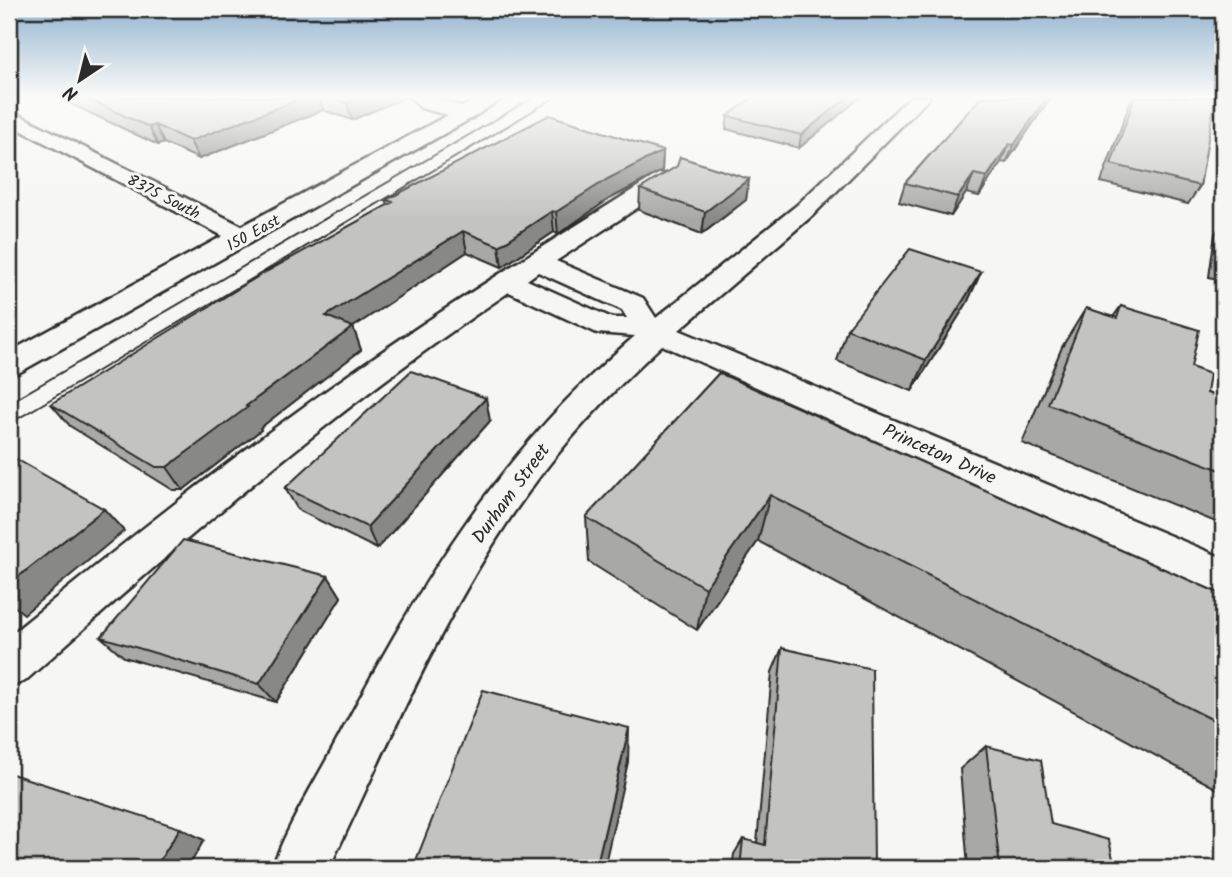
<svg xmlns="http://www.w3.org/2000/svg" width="1232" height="877" font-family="Kalam,sans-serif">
	<rect width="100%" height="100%" fill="#f6f6f2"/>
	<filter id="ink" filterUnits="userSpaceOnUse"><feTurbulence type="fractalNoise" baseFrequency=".0143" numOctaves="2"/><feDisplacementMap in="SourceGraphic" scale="14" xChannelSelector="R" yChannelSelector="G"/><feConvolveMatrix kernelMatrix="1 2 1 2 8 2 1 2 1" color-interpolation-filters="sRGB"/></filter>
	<g filter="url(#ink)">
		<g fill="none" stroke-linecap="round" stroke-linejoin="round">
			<g stroke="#2b2b2b" stroke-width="5">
				<path id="minor" d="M410,97h21l31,10 19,-10h23l-32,21 -452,254 -11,3v-23l214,-116 -214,-112v-14l233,116 206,-111 -27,-7z
					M910,97h20l-117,118 -134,115 544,228v37l-561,-250c-51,47 -98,96 -138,153 -81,114 -135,245 -195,370h-57c17,-46 45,-89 68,-133 82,-155 159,-283 295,-399l-38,-3 -88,-41c-172,116 -329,250 -484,389l-16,6v-51c107,-87 215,-173 328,-253 104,-74 213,-141 321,-209h16l3,5 -3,5 -118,77 87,37 13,20 141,-113zM538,272l84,38 5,8h-15l-85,-38z"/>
			</g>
			<use href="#minor" fill="#f6f6f2" fill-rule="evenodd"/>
			<path stroke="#2b2b2b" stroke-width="2" d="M9,403l525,-306
				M9,424l547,-327"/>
		</g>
		<path fill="#a8a8a5" stroke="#2b2b2b" stroke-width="2" d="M56,97h350l-54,23 -29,-10 -124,49 -35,-16 -6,2z
			M861,97l-62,51 -73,-19 2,-13z
			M981,97h70l-45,66 -5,-1 -22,34 -13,-3 -15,23 -52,-14 6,-19z
			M1132,97h91v13l-3,5 -8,-1 -12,72 -12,18 -87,-22z
			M663,151l-1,20 -53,28 -51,35 -4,-2 -52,35 -35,-15 -114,75 8,23 -101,78 1,2 -78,60h-10l-103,-64 -19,-22 337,-199 -2,-5z
			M749,179l-3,21 -44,34 -63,-24 1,-21z
			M1223,222v59l-14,-4 6,-43z
			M981,272l-14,31 -55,88 -75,-30 10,-32z
			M1121,306l70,61 16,26 16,6v126l-201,-82 40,-96 24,-39 27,9z
			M719,373l504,222v197l-465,-251 -61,89 -108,-68 -3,-45z
			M490,421l-113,128 -79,-39 -13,-22z
			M328,576l13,21 -65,105 -152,-45 -23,-20z
			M782,648l92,220h-142l2,-14 9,-15 14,4 15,-171z
			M986,746l65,78 64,44h-147l-8,-99z"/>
		<path fill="#888886" stroke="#2b2b2b" stroke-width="2" d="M305,97h14l4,13 -124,49 -9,-18z
			M361,97h45l-54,23 -5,-17z
			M848,97h13l-62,51 2,-13z
			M1047,97h4l-45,66 8,-18z
			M155,125l9,18 -6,2 -9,-18z
			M1009,144l-8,18 -22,34 8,-19z
			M663,151l-1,20 -53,28 -51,35 -2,-22 53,-34z
			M974,174l-8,19 -15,23 7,-19z
			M749,179l-3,21 -44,34 3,-22z
			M552,211l2,21 -52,35 -3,-21z
			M463,231l4,21 -132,87 -9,-23z
			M981,272l-14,31 -55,88 14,-31z
			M353,327l8,23 -101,78 1,2 -78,60 -16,-23 79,-61z
			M486,398l4,23 -113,128 -10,-22z
			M770,495l-12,46 -61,89 8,-42z
			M104,509l20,22 -100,83 -15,-12v-18z
			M328,576l13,21 -65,105 -17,-18z
			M629,728l-1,34 -24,106h-8z
			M180,828l24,12 -16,28h-33z"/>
		<path fill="#c3c3c0" stroke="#2b2b2b" stroke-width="2" d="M83,97h222l-115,44 -35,-16 -6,2z
			M332,97h29l-14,6z
			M753,97h95l-47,38 -73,-19z
			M981,97h66l-33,48 -5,-1 -22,33 -13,-3 -16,23 -53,-14z
			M1135,97h80l-15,89 -89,-22z
			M549,115l114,36 -54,27 -53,34 -4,-1 -53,35 -36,-15 -137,85 27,11 -107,79 2,1 -81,60h-11l-105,-63 211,-130 131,-72 -7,-2z
			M680,157l69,22 -44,33 -65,-23 37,-23z
			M910,249l71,23 -55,88 -79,-31z
			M1121,306l78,24 -8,37 19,7 -3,19 16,6v72l-175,-67 38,-96 31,10z
			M411,371l75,27 -119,129 -82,-39z
			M719,373l504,222v130l-453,-230 -65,93 -119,-71z
			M9,455l95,54 -95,75z
			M183,540l145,36 -69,108 -158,-47z
			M782,648l90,21 2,199h-134l3,-29 22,6z
			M483,690l146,38 -33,140h-183z
			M986,746l55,14 10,64 58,16 6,28h-115z
			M9,773l171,55 -25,40h-146z"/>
	</g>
	<linearGradient id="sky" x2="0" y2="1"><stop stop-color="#91b2d0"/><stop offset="0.44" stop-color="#fbfbf9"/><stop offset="1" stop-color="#fbfbf9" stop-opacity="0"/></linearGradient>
	<rect width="1232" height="220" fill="url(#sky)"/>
	<g text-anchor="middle" stroke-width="6" stroke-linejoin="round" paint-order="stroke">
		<g font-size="16" fill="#2b2b2b" stroke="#f6f6f2">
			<text transform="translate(164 196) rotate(27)" y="6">8375 South</text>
			<text transform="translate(253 232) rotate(-29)" y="6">150 East</text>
		</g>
		<g font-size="19" fill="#2b2b2b" stroke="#f6f6f2">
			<text transform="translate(940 453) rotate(24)" y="7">Princeton Drive</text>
			<text transform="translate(510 493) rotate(-54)" y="7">Durham Street</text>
		</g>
	</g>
	<rect width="1232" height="877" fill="none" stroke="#f6f6f2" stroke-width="35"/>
	<rect x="18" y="18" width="1197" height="842" fill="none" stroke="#2b2b2b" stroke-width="2.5" filter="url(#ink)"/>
	<g transform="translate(80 80) rotate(215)" stroke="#f6f6f2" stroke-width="5" paint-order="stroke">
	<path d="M0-5L12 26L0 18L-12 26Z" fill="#2b2b2b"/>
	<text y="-10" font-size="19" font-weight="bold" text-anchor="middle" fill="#2b2b2b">N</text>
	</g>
</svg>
